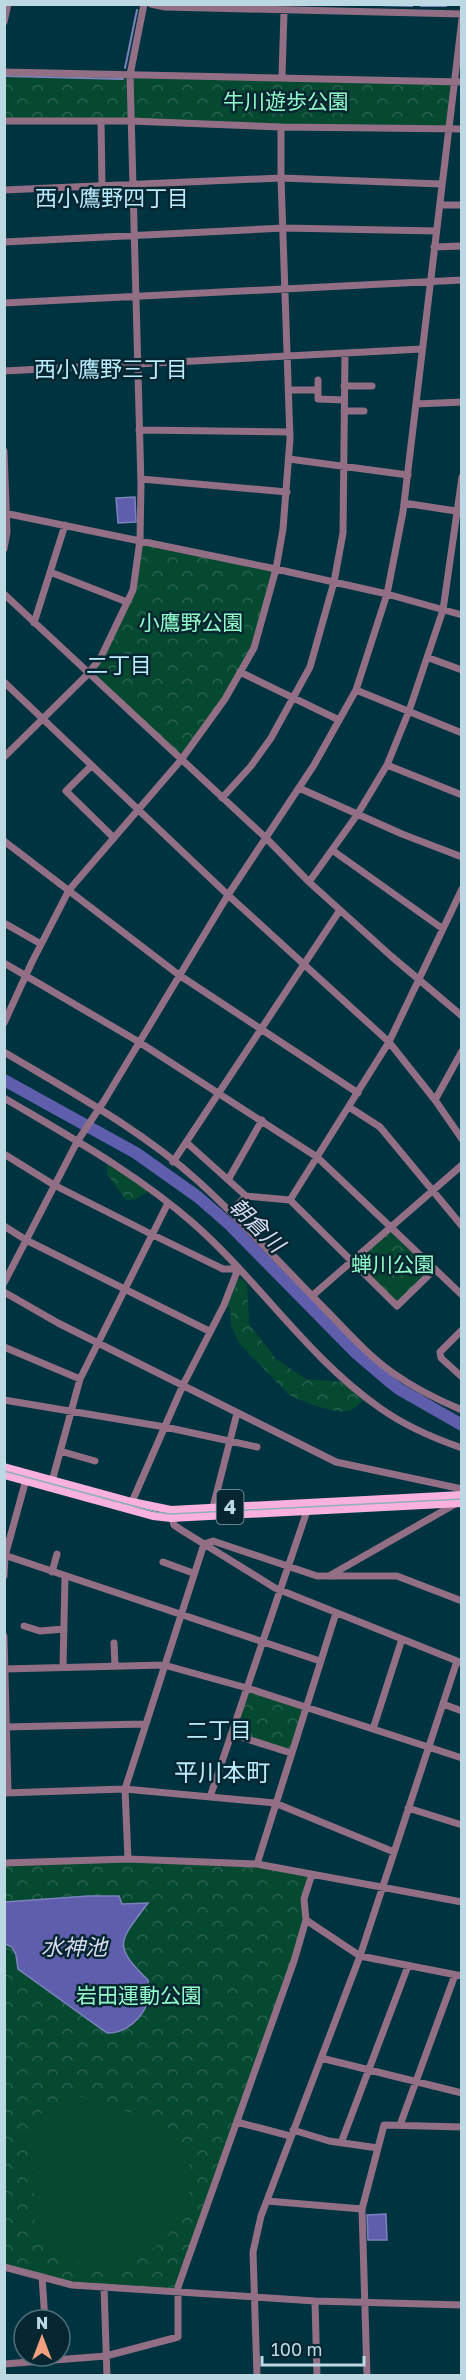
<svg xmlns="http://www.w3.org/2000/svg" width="466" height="2380" font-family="'Golos Text','Noto Sans JP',sans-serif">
	<defs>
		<pattern id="forest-crowns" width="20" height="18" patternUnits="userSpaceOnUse" patternTransform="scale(1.5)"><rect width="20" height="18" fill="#064931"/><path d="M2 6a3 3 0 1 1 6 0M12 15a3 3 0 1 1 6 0" fill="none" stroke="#28624f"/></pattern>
	</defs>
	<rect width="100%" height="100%" fill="#003340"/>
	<path fill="url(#forest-crowns)" d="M5,74l448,8 -4,46 -444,-7z
		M140,540l136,29 -22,79 -29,51 -44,61 -93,-86 13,-17 32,-67z
		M107,1162l18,10 23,20 -12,7 -10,1 -19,-26z
		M391,1227l44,42 -38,37 -45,-45z
		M238,1279h4l5,5 2,40 27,35 30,20 36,3 22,18c-5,4 -9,9 -16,11 -13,3 -47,-10 -59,-16l-49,-51 -9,-18 -1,-18 -4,-2z
		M251,1690l50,16 2,8 -12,39 -60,-19 14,-42z
		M198,1860l114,14 -7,24 1,22 -128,372 -106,-7 -67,-17 -1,-405z"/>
	<path fill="#064931" d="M86,2097l1,2 81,25 -2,10 2,3 6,-6c53,71 -33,165 -110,126 -10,-5 -17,-13 -25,-20l8,-7 -3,-3h-9l-3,-86h-2c7,-33 24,-43 56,-44z"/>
	<path fill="#5f5eac" stroke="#7b83bc" stroke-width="1.5" d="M135,497l1,25 -18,1 -2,-25z
		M88,1896h31l3,8 26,-1c-28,38 -37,41 0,77 0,6 2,13 0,19 -3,18 -23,35 -41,34l-89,-64 -2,-14 -4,-8 -7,-3v-42z
		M386,2214l1,26h-19l-1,-25z"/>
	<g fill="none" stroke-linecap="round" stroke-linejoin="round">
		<path stroke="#7b83bc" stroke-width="2" d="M340,4l72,2
			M421,6h25
			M125,68l12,-58
			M4,76l119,3"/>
		<path stroke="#5f5eac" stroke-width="12" d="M4,1080l132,73 62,44 31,27 127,129 28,24 15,12 63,36"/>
		<path stroke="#936f85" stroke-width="7" d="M151,4l14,3 297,7
			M4,22l4,-18
			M4,72l458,10
			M282,76l2,-64
			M4,121h127l150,6 181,2
			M101,121l1,64
			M4,190l277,-12 160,6
			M440,205h22
			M4,242l280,-14 152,3
			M434,247l28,-1
			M4,303l458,-23
			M4,371l418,-22
			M318,380v19l26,1
			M344,386h28
			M289,390h29
			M416,404l46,-2
			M344,411h20
			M139,430l151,2
			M4,451l3,81 -3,17
			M289,459l119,16
			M141,479l146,13
			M404,503l58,9
			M4,513l272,56 111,25 75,21
			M50,572l77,30
			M4,594l262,244 43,44 82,74 71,60
			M34,623l31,-98
			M429,658l33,12
			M240,672l99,48
			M4,682l224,213 161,147 46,58 27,39
			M356,690l106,43
			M4,757l84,-83 13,-17 32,-67 7,-50 1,-55 -11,-410 14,-71
			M387,765l75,30
			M91,766l-25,25 48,47
			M299,788l103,46 60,23
			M222,798l29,-32 20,-28 39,-71 24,-85 9,-49 2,-179
			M4,841l175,134 179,118
			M332,850l111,79
			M309,882l48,-67 30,-50 22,-54 34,-101 19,-133
			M4,923l37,21
			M4,963l135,79 178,115 145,138
			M4,1023l28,-61 37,-72 112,-130 44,-61 29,-51 22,-79 7,-40 7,-90 -9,-261v-51
			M4,1052c67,40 136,77 194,129 43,39 82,82 122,123 24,24 46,50 73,69 21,15 45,27 69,37
			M4,1098c66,39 132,75 189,125 66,58 115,135 187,185 25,18 53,30 82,40
			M435,1100l27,-49
			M349,1107l31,20 82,99
			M186,1142l60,54 44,4 107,106 38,-37
			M4,1154l50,31 97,49 72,35h15l-14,36 -41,80 -52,119
			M173,1162l167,-252
			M228,1180l34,-60
			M290,1200l99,-158 73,-153
			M231,1212l15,-16
			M4,1226l22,14 183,91
			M4,1283l73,-141 27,-41 124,-206 86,-130 42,-75 31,-96 16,-82 59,-493
			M4,1292l54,31 278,139 126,27
			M312,1296l150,-131
			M462,1330l-22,22 1,6 21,19
			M4,1347l76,32
			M4,1400l161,27 92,20
			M60,1451l35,10
			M51,1485l29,-106 88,-176
			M212,1511l25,-98
			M171,1515l3,10 9,6 92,57 187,75
			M4,1555l316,106
			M163,1562l30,11
			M52,1572l5,-18
			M4,1576l1,-20 22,-80
			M329,1576l128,-73
			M24,1626l16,5 24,-2
			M4,1636l4,156
			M114,1643l1,23
			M63,1667l2,-90
			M4,1669l160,-4 83,23 215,70
			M443,1704l19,7
			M4,1727l141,-3
			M373,1729l29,-90
			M231,1734l60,19
			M4,1793l121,-4 150,14 119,49
			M210,1797l97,-286
			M408,1808l54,17
			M128,1859l-3,-70 79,-245 9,-3 104,35h80l65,25
			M4,1863l124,-4 129,5 205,38
			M257,1864l79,-251
			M306,1920l54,36 102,20
			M321,2058l141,35
			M237,2122l53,14
			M400,2125l55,-150
			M293,2130l36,11 49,7
			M341,2143l67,-177
			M267,2201l95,8
			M4,2267l68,18 243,16 147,4
			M42,2277l3,43
			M104,2287l3,89
			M315,2301l2,75
			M4,2364l102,-8 72,-19v-50l116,-326 12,-41 -2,-21 8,-25
			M257,2376l-4,-124 8,-36 99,-260 97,-295
			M367,2376l-5,-167 22,-84 78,2"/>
		<path stroke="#fab1de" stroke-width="8" d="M4,1467l128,35 39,8 291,-15
			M4,1475l149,41 18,2 291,-15"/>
		<path stroke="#8cafba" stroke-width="1.5" d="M4,1471l152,41 15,2 291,-15"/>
	</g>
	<g text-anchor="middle" stroke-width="5" stroke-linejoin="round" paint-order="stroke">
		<rect fill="#062731" stroke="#85a3ae" stroke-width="1.5" x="216.5" y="1490" width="27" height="34" rx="4.5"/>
		<g font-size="20" font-weight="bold" fill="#bbd8e3">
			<text x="230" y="1514">4</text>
		</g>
		<g font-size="21" fill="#93fbca" stroke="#062731">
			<text x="286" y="109">牛川遊歩公園</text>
			<text x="191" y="630">小鷹野公園</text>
			<text x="393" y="1272">蝉川公園</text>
			<text x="139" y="2003">岩田運動公園</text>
		</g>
		<g font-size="22" fill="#bbecfd" stroke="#062731">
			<text x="112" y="206">西小鷹野四丁目</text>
			<text x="111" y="377">西小鷹野三丁目</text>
			<text x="119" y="673">二丁目</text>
			<text x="219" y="1738">二丁目</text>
		</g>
		<g font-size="22" font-style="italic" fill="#dadcf2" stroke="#062731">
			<text transform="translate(257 1225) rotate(44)" y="8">朝倉川</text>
			<text x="74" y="1955">水神池</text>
		</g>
		<g font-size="24" fill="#bbecfd" stroke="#062731">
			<text x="222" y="1781">平川本町</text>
		</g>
	</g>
	<rect width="466" height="2380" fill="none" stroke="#bbd8e3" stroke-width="12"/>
	<g transform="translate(42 2338)"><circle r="28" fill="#062731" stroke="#4e6e78" stroke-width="1.5"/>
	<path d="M0-4.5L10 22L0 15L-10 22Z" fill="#f2a080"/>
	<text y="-9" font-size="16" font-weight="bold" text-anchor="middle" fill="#bbd8e3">N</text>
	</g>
	<path d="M262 2356v9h102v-9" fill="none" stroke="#bbd8e3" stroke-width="3"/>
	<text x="271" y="2356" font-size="18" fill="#bbd8e3" stroke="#062731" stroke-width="4.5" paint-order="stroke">100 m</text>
</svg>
